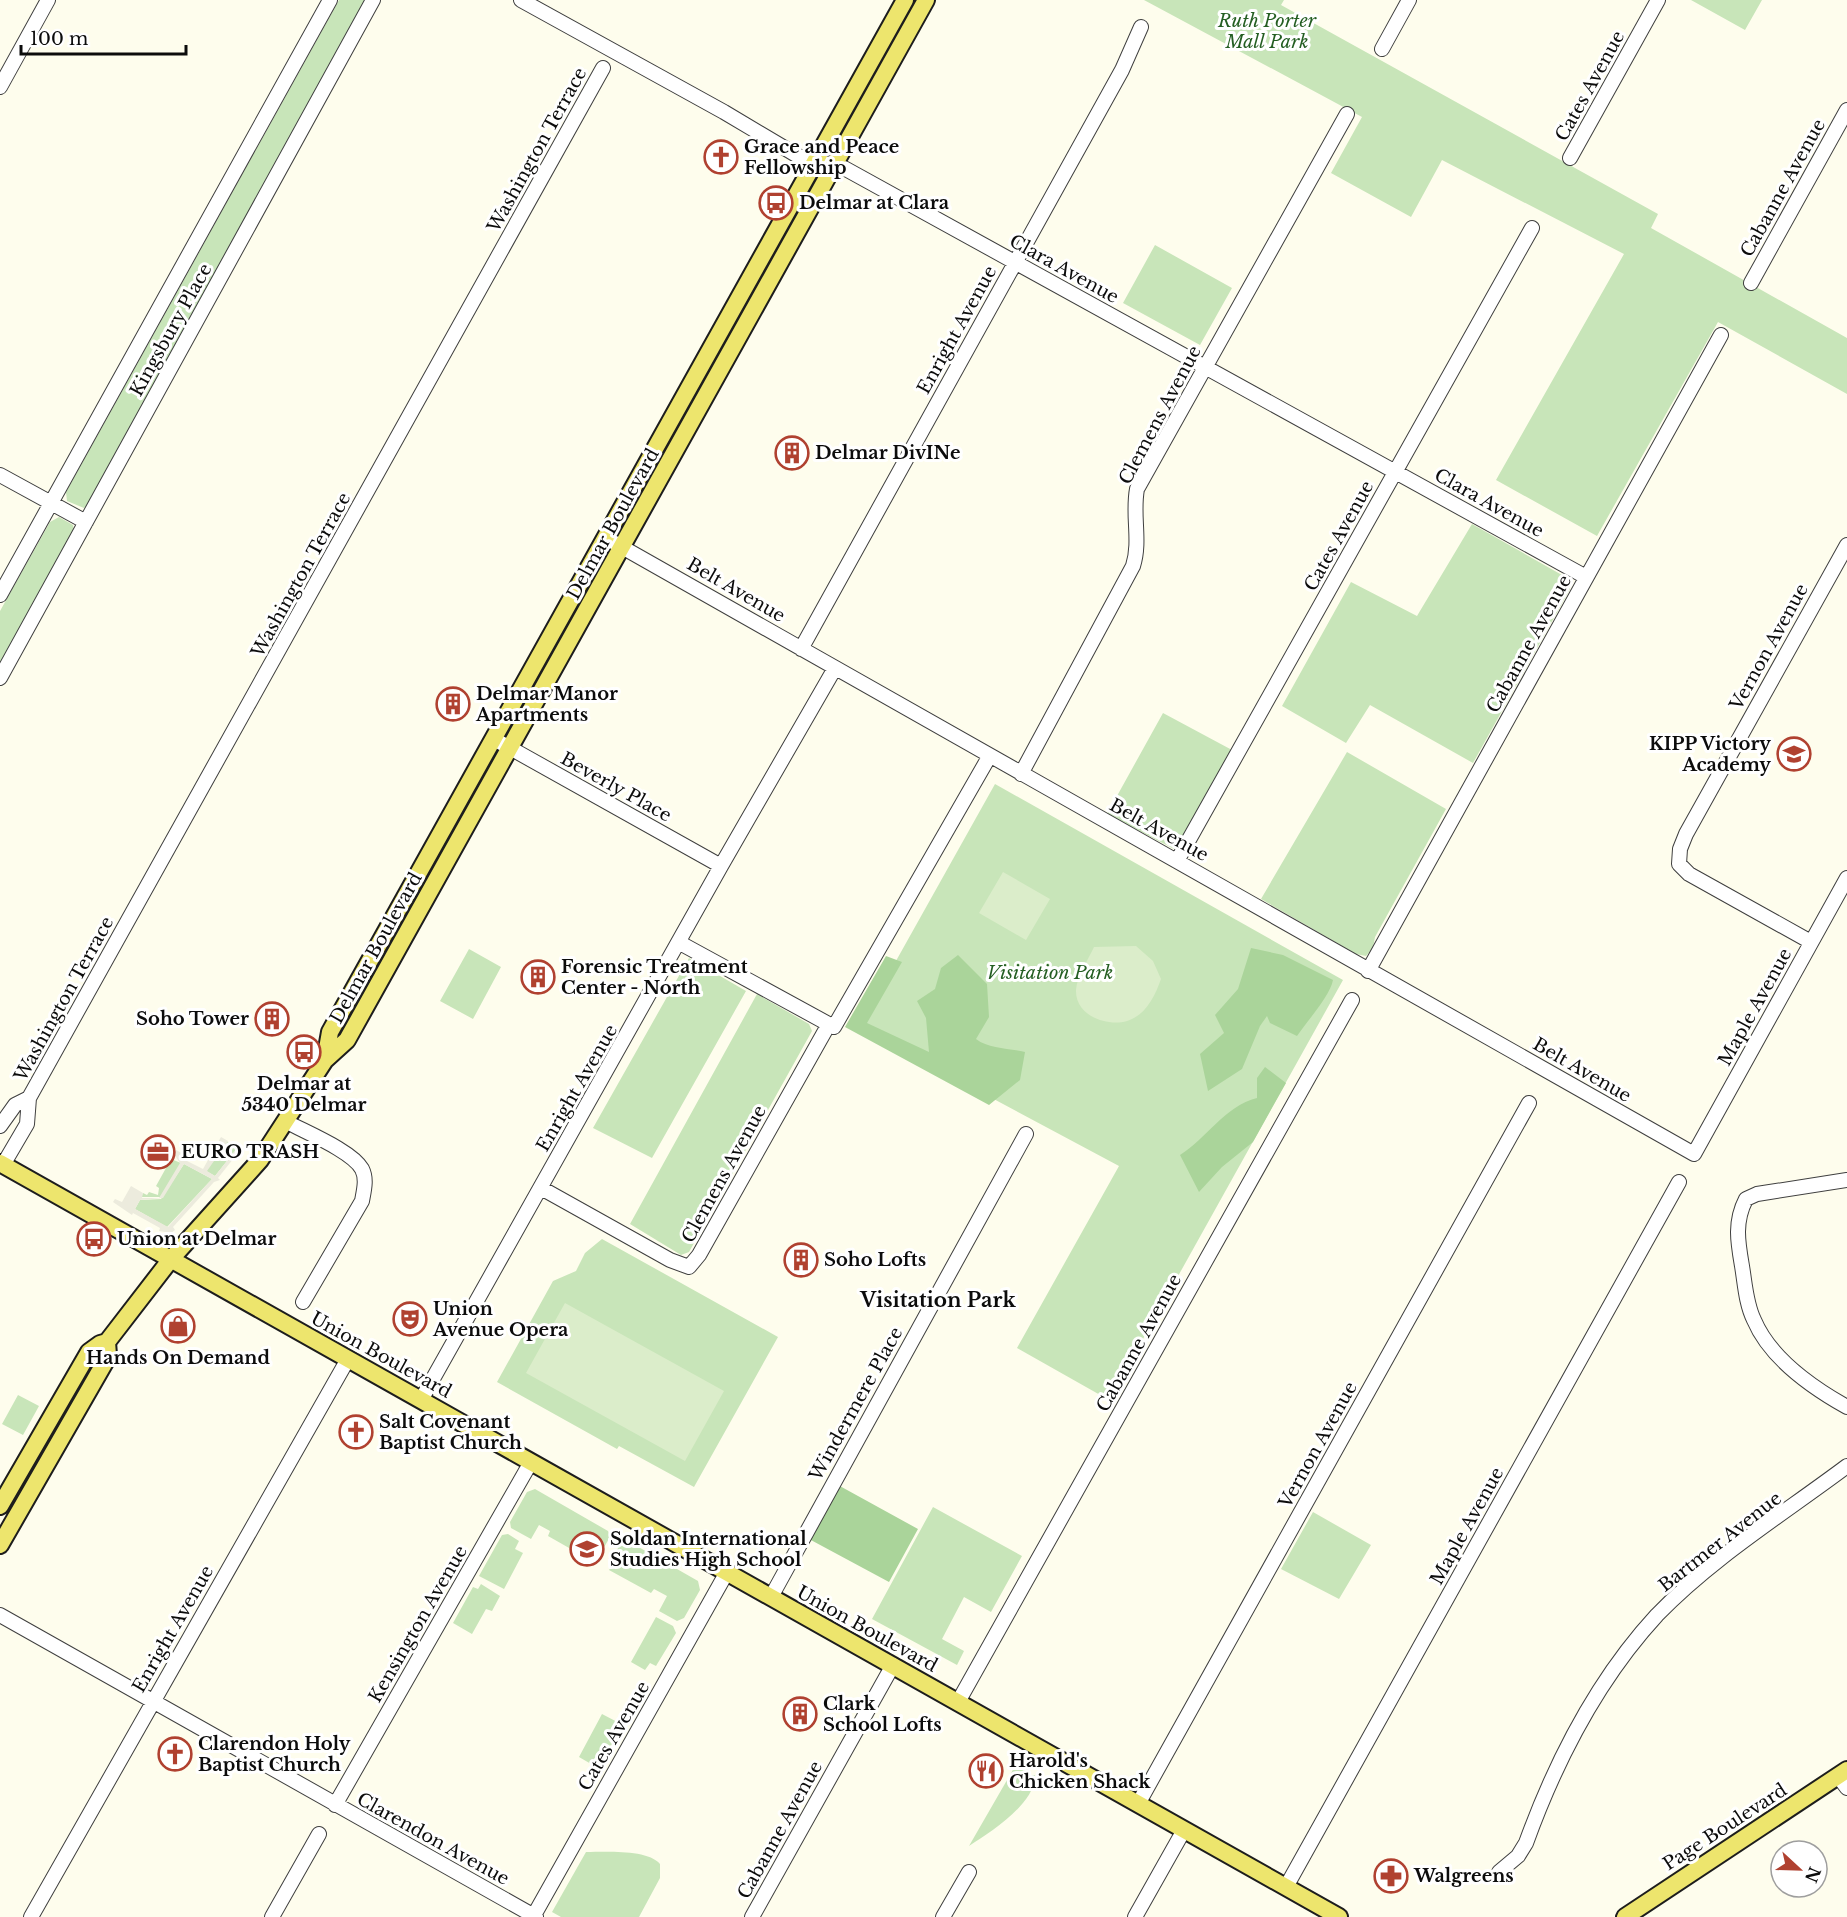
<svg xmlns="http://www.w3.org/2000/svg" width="1847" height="1917" font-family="'Libre Baskerville',serif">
	<rect width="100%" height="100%" fill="#fefded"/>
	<path fill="#c8e5b9" d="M339,0h27l-278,504 -4,4 -17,-7 -1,-9z
		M1144,0h140l-3,5 377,209 -7,14 196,110v56l-129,-72 -121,214 -101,-56 128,-226 -182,-94 -31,57 -80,-44 31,-56z
		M1691,0h71l-17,30z
		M1155,245l77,43 -32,57 -77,-42z
		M59,517l14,8 1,6 -74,133v-53l50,-89z
		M1472,524l97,55 1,10 -97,174 -103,-58 -24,38 -64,-37 69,-124 66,34z
		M1163,713l69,37 -52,93 -6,6 -67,-35z
		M1347,752l99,57 -71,128 -2,11 -7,8 -10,-2 -95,-55z
		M995,784l348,196 -234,420 -92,-52 102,-182 -260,-139z
		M469,949l32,18 -28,52 -33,-18z
		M689,958l57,33 -94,167 -59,-30z
		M757,994l52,30 3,7 -123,221 -8,3 -51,-31z
		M226,1141l12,6 -23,29 -9,-5z
		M171,1159l10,4 -20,34h-20l2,-4 4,2 2,-3 9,3 1,-7 -3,-2z
		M184,1164l28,15 -45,48 -32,-18 5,-9 21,-1z
		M602,1239l176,98 -84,150 -75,-41 -2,3 -120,-67 56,-101 23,-10 9,-18z
		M18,1395l21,11 -16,29 -21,-11z
		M535,1489l73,42 2,6 -11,19 -3,-2 -4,7 -44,-25 2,-5 -11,-6 -8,14 -20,-11 -1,-6 17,-30z
		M933,1507l89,49 -31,56 -27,-15 -22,42 22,12 -7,14 -85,-46z
		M1313,1512l58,33 -32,54 -58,-30z
		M508,1534l11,7 -4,8 8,4 -19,36 -25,-13 23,-41z
		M628,1541l70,40 2,9 -16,28 -7,3 -18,-10 8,-15 -13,-7 -3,4 -42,-23 4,-6 -3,-2 11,-19z
		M481,1584l19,12 -8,15 -6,-2 -14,25 -19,-11 20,-36 5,2z
		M656,1617l17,9 3,7 -20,33 -6,-3 -5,7 -14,-8z
		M602,1714l21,11 -25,43 -19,-11z
		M1018,1761l11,8 2,6h4c1,28 -44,57 -66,71z
		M586,1852c18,0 62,-3 74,12v14l-21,39h-78l-9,-5z"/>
	<path fill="#aad49a" d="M1251,948l32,7 50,25c-3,16 -25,40 -36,56l-27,-13 -3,-7 -7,10 -18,43 -34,22 -8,-37 24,-21 -9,-18 23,-26z
		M958,955l29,29 2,33 -13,22c13,10 32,9 49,13l-5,28 -31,25 -144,-78 41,-71 16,6 -35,61 62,29 -3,-34 -9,-17 18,-12 6,-21z
		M1265,1067l21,16 -33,59 -31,25 -23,25 -19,-37c26,-16 45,-49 77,-57v-20z
		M838,1485l80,44 -29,53 -80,-43z"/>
	<path fill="#dbedca" d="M1003,872l47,27 -24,41 -47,-27z
		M1136,946l17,15 8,18c-6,17 -15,36 -34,42 -21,6 -52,-6 -51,-31 1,-14 12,-30 18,-43z
		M565,1303l159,88 -39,70 -159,-88z"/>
	<path fill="#ecebdd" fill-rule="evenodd" d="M221,1137l7,4 -21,30 8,5 23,-29 3,2 -23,29 2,2 -6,2 -41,45 2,3 -4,3 -12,-2 1,-3 -27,-15 -1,2 -19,-13 2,-3 7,3 9,-16 12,7 -1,5h17l21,-35 -6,-9 2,-4 13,7 -2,4 16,8zM184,1164l28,15 -44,48 -33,-18 5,-9 23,-2z"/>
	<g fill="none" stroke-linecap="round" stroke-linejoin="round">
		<g stroke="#3f3f3f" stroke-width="16">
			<path id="minor" d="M521,0l203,112 74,44 46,12 742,409
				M1382,49l27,-49
				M0,87l48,-87
				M1570,158l88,-158
				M1751,283l96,-173
				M0,475l86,47
				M606,538l1088,616 153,-276
				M0,595l330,-595
				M801,649l321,-579 19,-43
				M0,678l373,-678
				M494,739l227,127
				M1021,774l112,-208c8,-25 -1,-51 4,-77l210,-375
				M1177,861l355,-633
				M1811,942l-122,-68 -10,-10 1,-15 6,-15 161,-289
				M680,943l154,84 155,-270
				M1368,971l353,-636
				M29,1098l574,-1030
				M287,1122c18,10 65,29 75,47 5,10 2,21 0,32l-59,101
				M0,1126l15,-21 14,-7
				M3,1165l24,-41 2,-26
				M1847,1180l-90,14 -11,5c-12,23 -8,44 -4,67 3,18 4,38 12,54 16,38 59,68 93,87
				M541,1188l129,72 19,7 10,-12 126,-224
				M421,1400l300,-534 114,-198
				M771,1597l255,-463
				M0,1615l536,302
				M958,1702l394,-702
				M1838,1776l9,12
				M1138,1804l391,-701
				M335,1805l196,-343
				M1499,1872l19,-16 8,-13c29,-80 72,-164 131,-228 55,-57 126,-101 190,-149
				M1286,1887l393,-705
				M31,1917l317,-558
				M272,1917l47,-83
				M533,1917l194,-345
				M752,1917l141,-252
				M943,1917l26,-45
				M1135,1917l49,-87"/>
		</g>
		<g stroke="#1d1d1d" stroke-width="20">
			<path id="major" d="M325,1060l5,-28 575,-1032
				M0,1163l1339,754
				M0,1506l89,-154 11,-8 7,-2 64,-83 89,-99 65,-100 22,-20 579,-1040
				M0,1545l105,-183 3,-7 -1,-13
				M1625,1917l222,-147"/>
		</g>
		<use href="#minor" stroke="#fff" stroke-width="14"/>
		<use href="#major" stroke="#ede56d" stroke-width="16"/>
	</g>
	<defs>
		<g id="church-ring" transform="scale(1.725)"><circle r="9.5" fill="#fff" stroke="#b04130" stroke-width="1.5"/><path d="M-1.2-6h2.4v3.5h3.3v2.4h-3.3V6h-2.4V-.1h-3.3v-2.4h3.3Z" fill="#b04130"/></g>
		<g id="bus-ring" transform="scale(1.725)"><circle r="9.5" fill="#fff" stroke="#b04130" stroke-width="1.5"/><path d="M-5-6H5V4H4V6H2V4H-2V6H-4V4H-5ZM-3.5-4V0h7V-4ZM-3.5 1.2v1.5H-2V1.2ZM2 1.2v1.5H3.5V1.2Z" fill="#b04130"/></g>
		<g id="building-ring" transform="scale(1.725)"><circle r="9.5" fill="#fff" stroke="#b04130" stroke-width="1.5"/><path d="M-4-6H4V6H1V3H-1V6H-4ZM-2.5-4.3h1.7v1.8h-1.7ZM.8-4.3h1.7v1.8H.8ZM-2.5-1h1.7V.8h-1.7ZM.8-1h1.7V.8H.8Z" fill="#b04130"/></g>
		<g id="school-ring" transform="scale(1.725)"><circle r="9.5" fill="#fff" stroke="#b04130" stroke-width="1.5"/><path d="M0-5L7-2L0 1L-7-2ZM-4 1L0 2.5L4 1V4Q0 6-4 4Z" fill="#b04130"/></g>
		<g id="office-ring" transform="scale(1.725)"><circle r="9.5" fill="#fff" stroke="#b04130" stroke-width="1.5"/><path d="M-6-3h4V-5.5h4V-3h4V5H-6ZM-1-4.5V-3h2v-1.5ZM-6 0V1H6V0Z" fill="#b04130"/></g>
		<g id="theatre-ring" transform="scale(1.725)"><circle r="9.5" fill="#fff" stroke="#b04130" stroke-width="1.5"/><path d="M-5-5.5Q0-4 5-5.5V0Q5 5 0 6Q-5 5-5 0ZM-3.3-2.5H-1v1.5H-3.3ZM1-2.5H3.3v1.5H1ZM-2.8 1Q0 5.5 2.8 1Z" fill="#b04130"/></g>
		<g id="shop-ring" transform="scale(1.725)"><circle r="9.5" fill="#fff" stroke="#b04130" stroke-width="1.5"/><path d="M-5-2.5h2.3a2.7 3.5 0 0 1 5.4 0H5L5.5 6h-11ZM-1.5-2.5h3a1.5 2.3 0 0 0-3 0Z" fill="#b04130"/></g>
		<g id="restaurant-ring" transform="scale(1.725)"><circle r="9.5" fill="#fff" stroke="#b04130" stroke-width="1.5"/><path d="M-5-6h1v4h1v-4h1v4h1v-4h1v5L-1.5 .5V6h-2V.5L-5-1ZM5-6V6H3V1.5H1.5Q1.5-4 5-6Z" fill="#b04130"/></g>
		<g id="pharmacy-ring" transform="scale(1.725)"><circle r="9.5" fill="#fff" stroke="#b04130" stroke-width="1.5"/><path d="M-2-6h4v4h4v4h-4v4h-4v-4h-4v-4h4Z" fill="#b04130"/></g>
	</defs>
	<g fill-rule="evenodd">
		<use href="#church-ring" x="721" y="157"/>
		<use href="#bus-ring" x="776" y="203"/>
		<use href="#building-ring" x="792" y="453"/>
		<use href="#building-ring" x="453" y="704"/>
		<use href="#school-ring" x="1794" y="754"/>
		<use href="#building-ring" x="538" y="977"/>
		<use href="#building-ring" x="272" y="1019"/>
		<use href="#bus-ring" x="304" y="1052"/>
		<use href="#office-ring" x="158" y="1152"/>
		<use href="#bus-ring" x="94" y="1239"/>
		<use href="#building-ring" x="801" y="1260"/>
		<use href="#theatre-ring" x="410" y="1319"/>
		<use href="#shop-ring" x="178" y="1326"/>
		<use href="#church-ring" x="356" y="1432"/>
		<use href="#school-ring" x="587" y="1549"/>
		<use href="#building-ring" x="800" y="1714"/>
		<use href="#church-ring" x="175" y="1754"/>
		<use href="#restaurant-ring" x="986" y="1771"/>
		<use href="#pharmacy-ring" x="1391" y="1876"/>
	</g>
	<g text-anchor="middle" stroke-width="6" stroke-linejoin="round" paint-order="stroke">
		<g font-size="18" font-style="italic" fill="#245e22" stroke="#fff">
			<text x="1267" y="27">Ruth Porter<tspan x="1267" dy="21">Mall Park</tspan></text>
			<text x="1050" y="979">Visitation Park</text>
		</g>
		<g font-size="18" fill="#0c0c0c" stroke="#fff">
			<text transform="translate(1590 86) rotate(-61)" y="6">Cates Avenue</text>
			<text transform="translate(537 150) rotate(-61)" y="6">Washington Terrace</text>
			<text transform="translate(1783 188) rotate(-61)" y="6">Cabanne Avenue</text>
			<text transform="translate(1064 269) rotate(29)" y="6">Clara Avenue</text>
			<text transform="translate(171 330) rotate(-61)" y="6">Kingsbury Place</text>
			<text transform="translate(957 330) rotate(-61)" y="6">Enright Avenue</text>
			<text transform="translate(1160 415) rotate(-62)" y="6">Clemens Avenue</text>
			<text transform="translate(1489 503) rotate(29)" y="6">Clara Avenue</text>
			<text transform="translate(613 524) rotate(-61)" y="6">Delmar Boulevard</text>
			<text transform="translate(1339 536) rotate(-61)" y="6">Cates Avenue</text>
			<text transform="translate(301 575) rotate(-61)" y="6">Washington Terrace</text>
			<text transform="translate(736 590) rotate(30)" y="6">Belt Avenue</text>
			<text transform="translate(1529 644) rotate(-61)" y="6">Cabanne Avenue</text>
			<text transform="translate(1769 647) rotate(-61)" y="6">Vernon Avenue</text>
			<text transform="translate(616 787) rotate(29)" y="6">Beverly Place</text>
			<text transform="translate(1159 830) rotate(29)" y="6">Belt Avenue</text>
			<text transform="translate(376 948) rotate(-61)" y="6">Delmar Boulevard</text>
			<text transform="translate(64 999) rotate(-61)" y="6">Washington Terrace</text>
			<text transform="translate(1755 1007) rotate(-61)" y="6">Maple Avenue</text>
			<text transform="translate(1582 1070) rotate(30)" y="6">Belt Avenue</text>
			<text transform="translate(577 1088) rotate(-60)" y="6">Enright Avenue</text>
			<text transform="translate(724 1174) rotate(-61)" y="6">Clemens Avenue</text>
			<text transform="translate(1139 1343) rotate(-61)" y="6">Cabanne Avenue</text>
			<text transform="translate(381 1355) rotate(29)" y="6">Union Boulevard</text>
			<text transform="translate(856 1404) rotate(-61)" y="6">Windermere Place</text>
			<text transform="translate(1318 1445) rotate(-61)" y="6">Vernon Avenue</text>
			<text transform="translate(1467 1526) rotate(-61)" y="6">Maple Avenue</text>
			<text transform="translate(1720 1542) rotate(-38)" y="6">Bartmer Avenue</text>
			<text transform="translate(418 1624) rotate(-60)" y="6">Kensington Avenue</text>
			<text transform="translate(173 1629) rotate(-60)" y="6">Enright Avenue</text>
			<text transform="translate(867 1629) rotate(29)" y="6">Union Boulevard</text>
			<text transform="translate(614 1736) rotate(-60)" y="6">Cates Avenue</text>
			<text transform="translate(1725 1827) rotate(-33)" y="6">Page Boulevard</text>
			<text transform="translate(780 1830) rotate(-61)" y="6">Cabanne Avenue</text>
			<text transform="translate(433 1839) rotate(29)" y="6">Clarendon Avenue</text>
		</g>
		<g font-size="18" font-weight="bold" fill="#0c0c0c" stroke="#fff" text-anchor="start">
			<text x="744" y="153">Grace and Peace<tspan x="744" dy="21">Fellowship</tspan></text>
			<text x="799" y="209">Delmar at Clara</text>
			<text x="815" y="459">Delmar DivINe</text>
			<text x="476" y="700">Delmar Manor<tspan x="476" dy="21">Apartments</tspan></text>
			<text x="1771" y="750" text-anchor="end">KIPP Victory<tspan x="1771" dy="21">Academy</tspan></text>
			<text x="561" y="973">Forensic Treatment<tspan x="561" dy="21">Center - North</tspan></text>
			<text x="249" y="1025" text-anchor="end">Soho Tower</text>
			<text x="304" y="1090" text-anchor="middle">Delmar at<tspan x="304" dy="21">5340 Delmar</tspan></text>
			<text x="181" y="1158">EURO TRASH</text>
			<text x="117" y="1245">Union at Delmar</text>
			<text x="824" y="1266">Soho Lofts</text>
			<text x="433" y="1315">Union<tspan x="433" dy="21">Avenue Opera</tspan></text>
			<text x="178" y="1364" text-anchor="middle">Hands On Demand</text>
			<text x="379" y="1428">Salt Covenant<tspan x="379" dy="21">Baptist Church</tspan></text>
			<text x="610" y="1545">Soldan International<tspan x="610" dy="21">Studies High School</tspan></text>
			<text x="823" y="1710">Clark<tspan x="823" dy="21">School Lofts</tspan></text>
			<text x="198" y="1750">Clarendon Holy<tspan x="198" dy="21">Baptist Church</tspan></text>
			<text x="1009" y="1767">Harold's<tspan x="1009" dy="21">Chicken Shack</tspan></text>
			<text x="1414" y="1882">Walgreens</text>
		</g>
		<g font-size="20" font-weight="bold" fill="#0c0c0c" stroke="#fff">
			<text x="938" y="1307">Visitation Park</text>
		</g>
	</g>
	<g transform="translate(1799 1869) rotate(112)"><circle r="28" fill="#ffffff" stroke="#9e9e9e" stroke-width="1.5"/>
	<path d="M0-4.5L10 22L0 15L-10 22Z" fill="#b04130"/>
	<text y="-9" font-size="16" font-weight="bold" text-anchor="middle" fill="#0c0c0c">N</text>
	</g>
	<path d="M21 45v9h165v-9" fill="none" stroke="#0c0c0c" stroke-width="3"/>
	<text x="30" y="45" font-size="18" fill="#0c0c0c" stroke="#ffffff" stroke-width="4.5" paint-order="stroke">100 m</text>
</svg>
